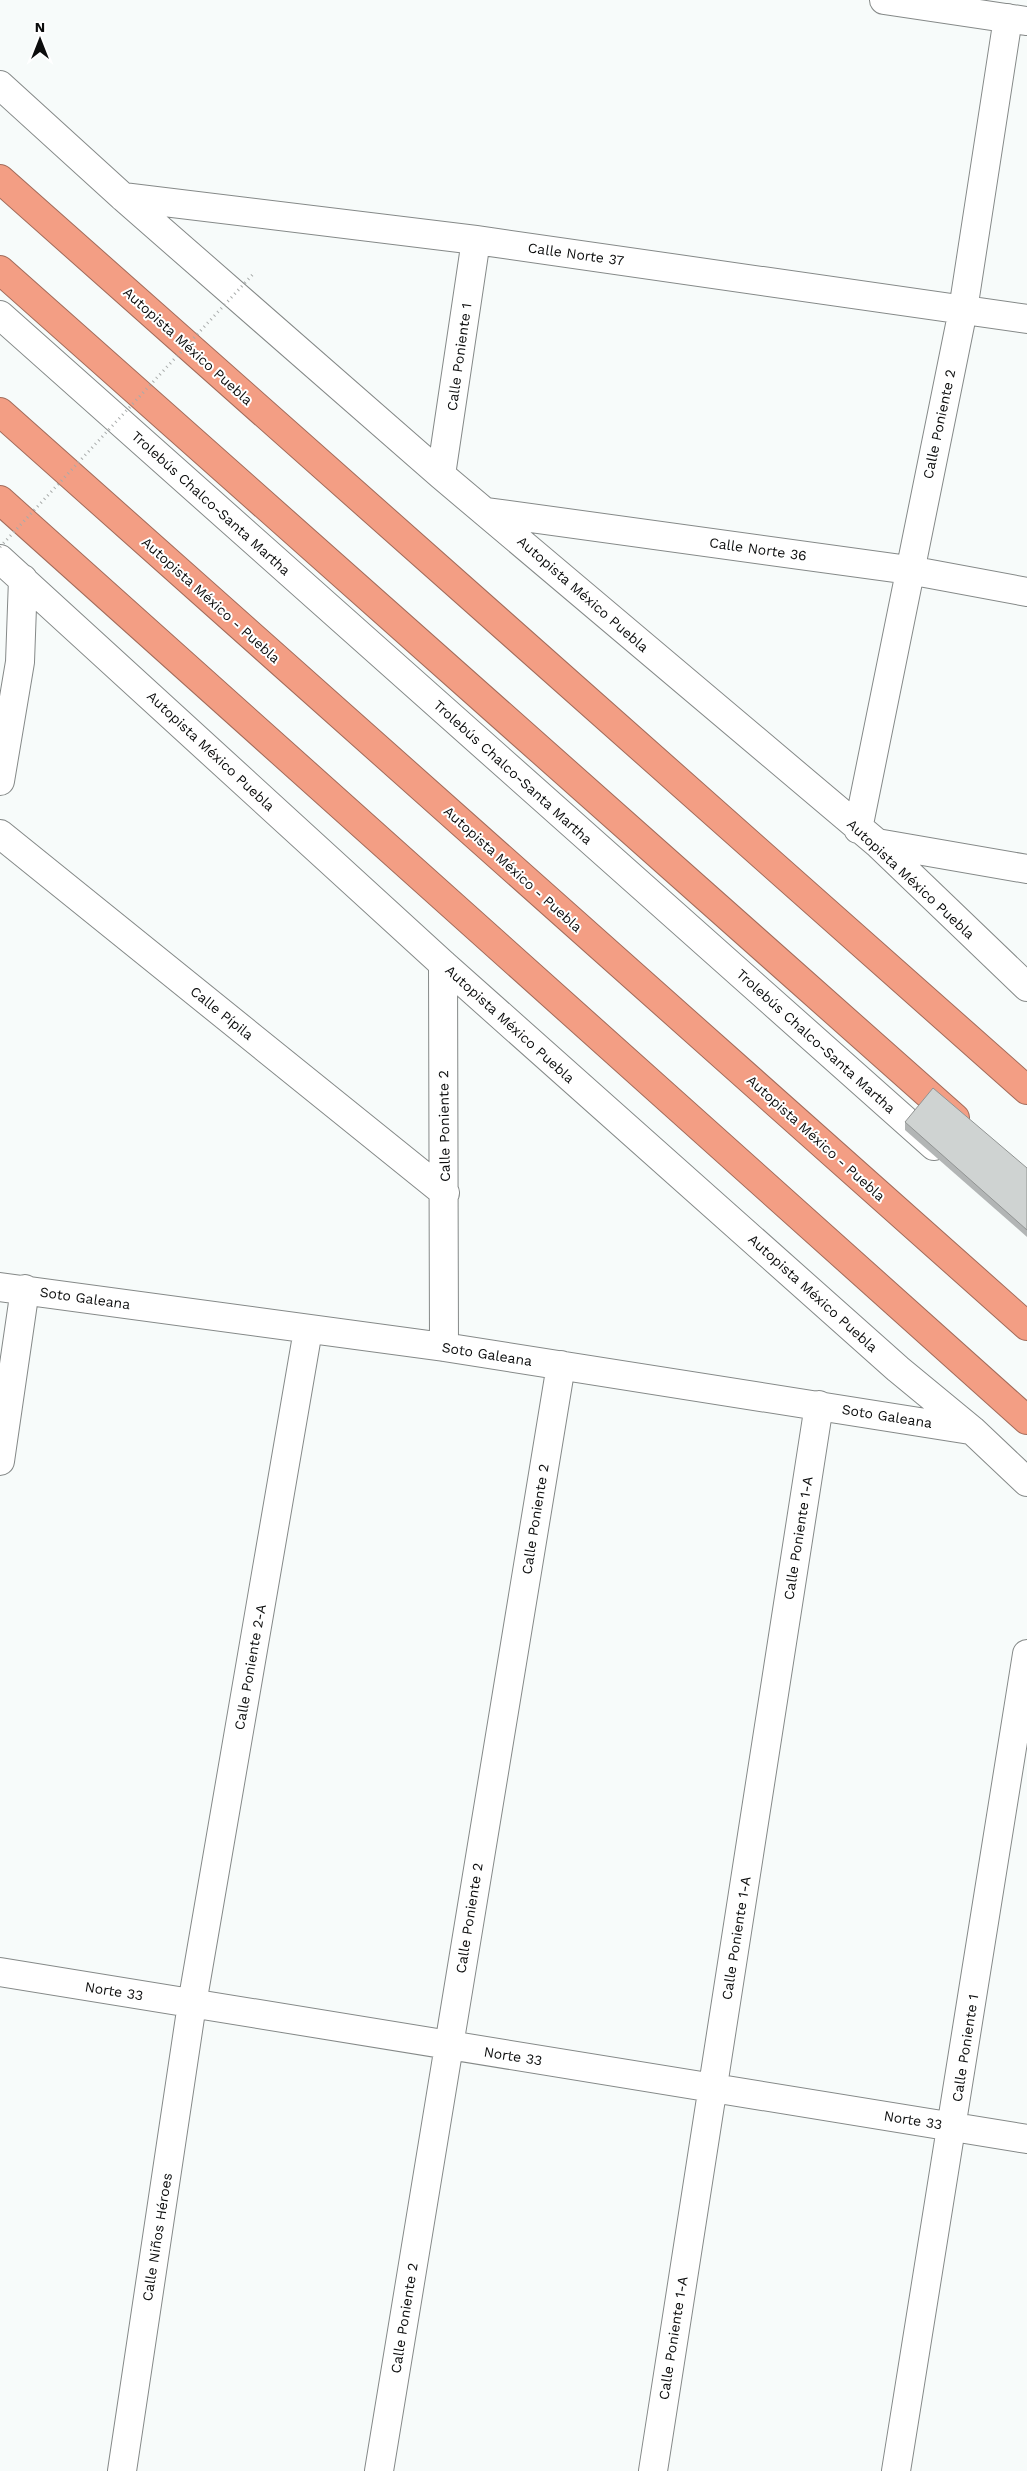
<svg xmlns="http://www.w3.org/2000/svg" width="1027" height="2471" font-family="'Work Sans',sans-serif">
	<rect width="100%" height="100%" fill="#f7fbfa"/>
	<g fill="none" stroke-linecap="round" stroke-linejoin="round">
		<g stroke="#858988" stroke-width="30">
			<path id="minor" d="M884,0l142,21
				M0,85l123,112 318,278 436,368 150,144
				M123,197l353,43 551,79
				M0,315l934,831
				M441,475l35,-235
				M487,512l422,58 118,22
				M0,559l443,405 455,405 74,61 55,52
				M0,781l20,-119 3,-83
				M858,829l105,-519 45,-292
				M0,834l445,359
				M877,843l150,26
				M443,964l1,383
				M0,1287l444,60 526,83
				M0,1461l25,-172
				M0,1972l1027,167
				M122,2471l70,-467 116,-674
				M379,2471l182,-1106
				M653,2471l166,-1066
				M896,2471l131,-817"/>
		</g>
		<g stroke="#a26b5a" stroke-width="30">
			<path id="highway" d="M0,179l1027,911
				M0,270l955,848
				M0,412l1027,914
				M0,500l1027,920"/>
		</g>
		<use href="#minor" stroke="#fff" stroke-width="28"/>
		<use href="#highway" stroke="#f39e84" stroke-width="28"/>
		<path stroke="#a8abaa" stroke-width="3" stroke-dasharray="1 4" stroke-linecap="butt" d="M0,547l255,-275"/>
	</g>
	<path fill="#b2b5b5" d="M905,1122l122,46v69l-122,-107z"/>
	<path fill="#cfd3d2" stroke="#919493" d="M933,1088l94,80v62l-122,-108z"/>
	<g text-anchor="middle" stroke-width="4" stroke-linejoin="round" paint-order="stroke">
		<g font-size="14" fill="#0c0d0d" stroke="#fff">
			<text transform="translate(576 254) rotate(8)" y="5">Calle Norte 37</text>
			<text transform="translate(188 346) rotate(42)" y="5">Autopista México Puebla</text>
			<text transform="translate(459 357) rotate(-82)" y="5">Calle Poniente 1</text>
			<text transform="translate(939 424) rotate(-78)" y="5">Calle Poniente 2</text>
			<text transform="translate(211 503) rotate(42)" y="5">Trolebús Chalco-Santa Martha</text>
			<text transform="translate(758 549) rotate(8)" y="5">Calle Norte 36</text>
			<text transform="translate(583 594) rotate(41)" y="5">Autopista México Puebla</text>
			<text transform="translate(211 600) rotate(42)" y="5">Autopista México - Puebla</text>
			<text transform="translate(211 751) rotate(43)" y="5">Autopista México Puebla</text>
			<text transform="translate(513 772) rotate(42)" y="5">Trolebús Chalco-Santa Martha</text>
			<text transform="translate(513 869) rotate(42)" y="5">Autopista México - Puebla</text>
			<text transform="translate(911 879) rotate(43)" y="5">Autopista México Puebla</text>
			<text transform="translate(222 1013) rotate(39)" y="5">Calle Pípila</text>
			<text transform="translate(510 1024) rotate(42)" y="5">Autopista México Puebla</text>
			<text transform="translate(816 1041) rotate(42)" y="5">Trolebús Chalco-Santa Martha</text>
			<text transform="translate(444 1126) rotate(-91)" y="5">Calle Poniente 2</text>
			<text transform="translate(816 1138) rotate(42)" y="5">Autopista México - Puebla</text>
			<text transform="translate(813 1293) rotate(42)" y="5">Autopista México Puebla</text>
			<text transform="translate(85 1298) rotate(8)" y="5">Soto Galeana</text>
			<text transform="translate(487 1354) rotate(9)" y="5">Soto Galeana</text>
			<text transform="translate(887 1416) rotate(9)" y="5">Soto Galeana</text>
			<text transform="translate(535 1519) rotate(-81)" y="5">Calle Poniente 2</text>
			<text transform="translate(798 1538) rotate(-81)" y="5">Calle Poniente 1-A</text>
			<text transform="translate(250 1667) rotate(-80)" y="5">Calle Poniente 2-A</text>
			<text transform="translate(469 1918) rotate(-81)" y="5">Calle Poniente 2</text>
			<text transform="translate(736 1938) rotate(-81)" y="5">Calle Poniente 1-A</text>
			<text transform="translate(114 1991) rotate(9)" y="5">Norte 33</text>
			<text transform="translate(965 2048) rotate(-81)" y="5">Calle Poniente 1</text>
			<text transform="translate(513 2056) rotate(9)" y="5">Norte 33</text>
			<text transform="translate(913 2120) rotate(9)" y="5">Norte 33</text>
			<text transform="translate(157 2237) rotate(-81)" y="5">Calle Niños Héroes</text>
			<text transform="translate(404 2318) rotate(-81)" y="5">Calle Poniente 2</text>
			<text transform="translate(673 2338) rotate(-81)" y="5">Calle Poniente 1-A</text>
		</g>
	</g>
	<g transform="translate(40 40)" stroke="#ffffff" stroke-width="4" paint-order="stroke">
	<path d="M0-4L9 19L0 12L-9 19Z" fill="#0c0d0d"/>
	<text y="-8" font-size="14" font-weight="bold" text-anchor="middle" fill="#0c0d0d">N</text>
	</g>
</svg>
